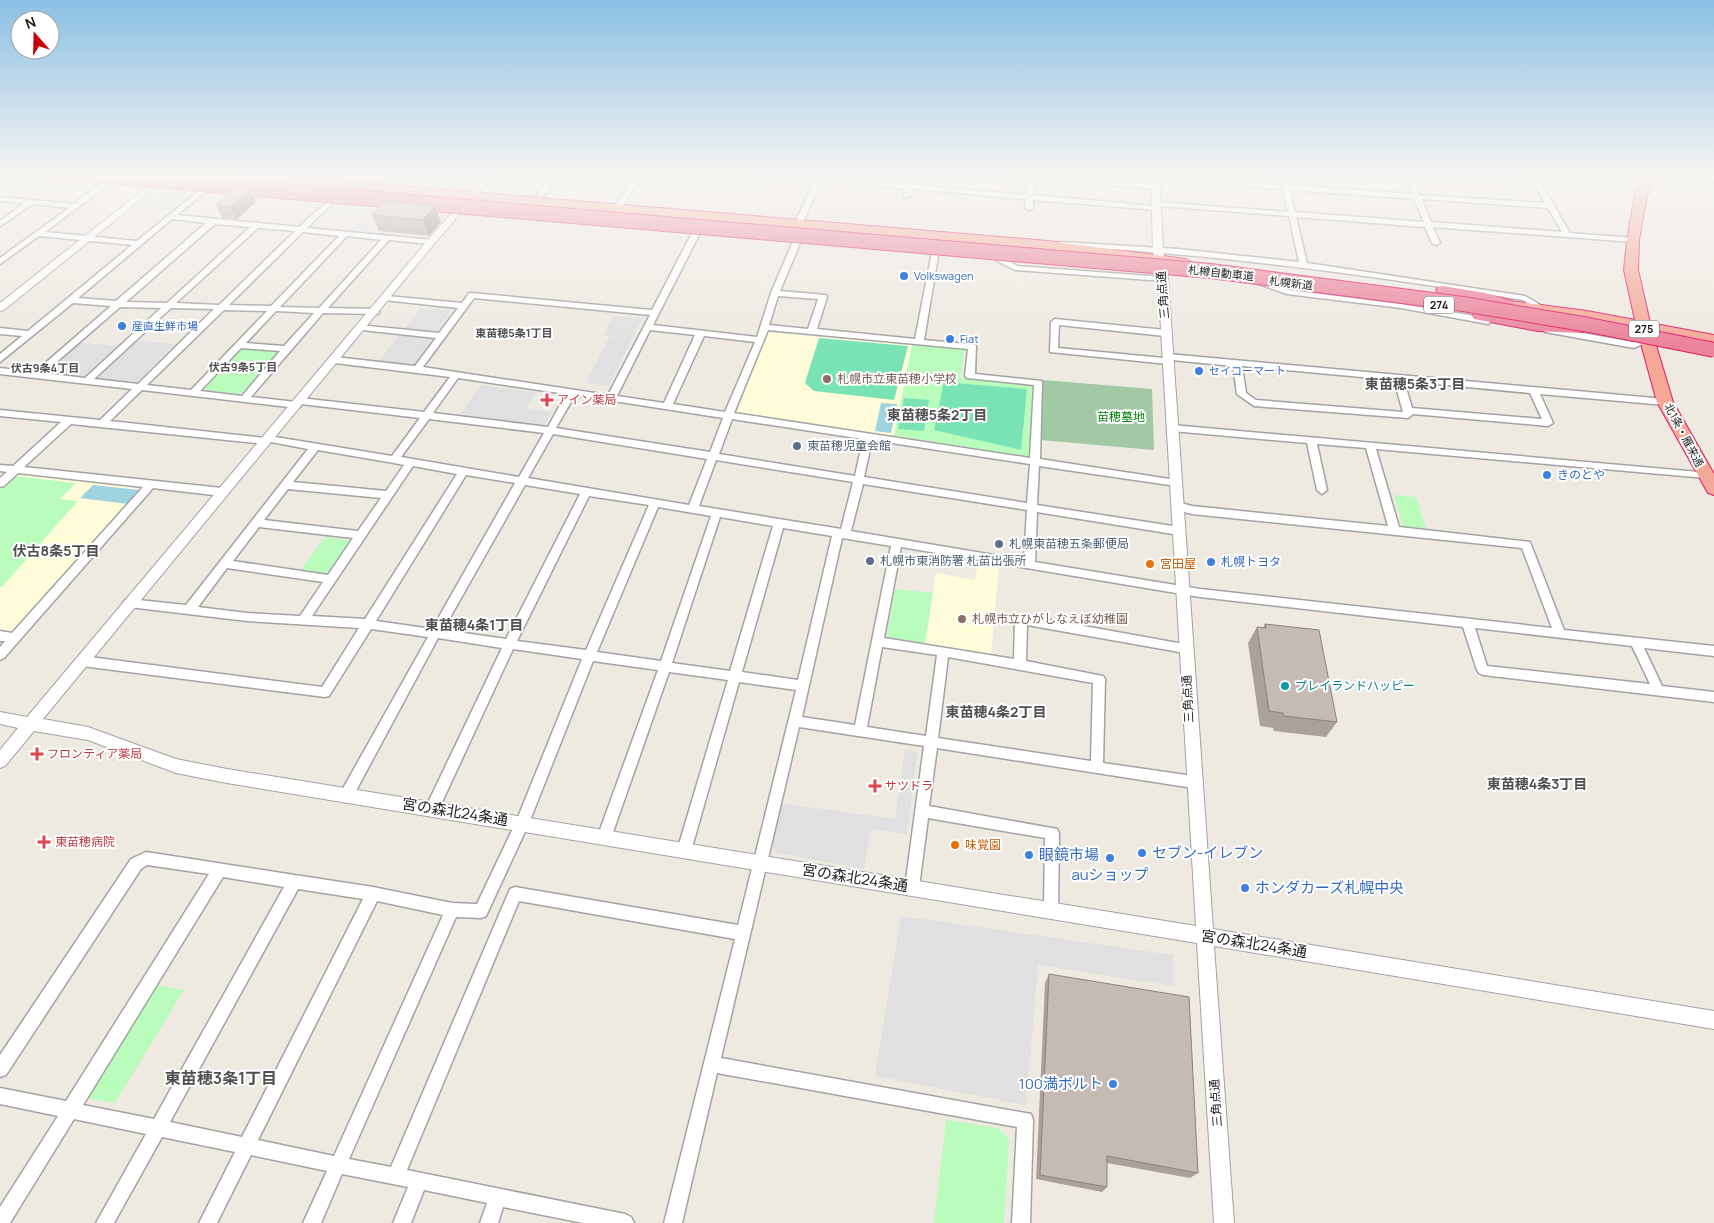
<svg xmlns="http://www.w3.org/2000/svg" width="1714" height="1223" font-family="Manrope,'Noto Sans JP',sans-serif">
	<rect width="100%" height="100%" fill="#eee9e1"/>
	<path fill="#fffdd9" d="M767,332l145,13 -18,91 -157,-24z
		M15,473l128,15 -132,145 -11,-2v-144z
		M978,563l21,3 -8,88 -66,-10 11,-71 39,7z"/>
	<path fill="#a1c9a5" d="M1043,380l109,9 2,61 -113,-10z"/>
	<path fill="#bafcbc" d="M912,345l52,5 -3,28 71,7 -2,72 -136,-21z
		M244,348l34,4 1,2 -36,38 -5,2 -35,-4 37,-41z
		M15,476l61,7 -16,16 18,2 -76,86h-2v-97z
		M1394,495l22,2 10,31 -23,-1z
		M325,537l27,4 -25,34 -27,-4z
		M895,589l38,4 -8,51 -35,-5 -3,-4z
		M155,985l29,5 -69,113 -29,-5z
		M946,1120l52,8 11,11 -5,84h-70z"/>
	<path fill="#79e3b5" d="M819,338l89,8 -14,54 -80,-9 -9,-8z
		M944,382l83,7 -6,61 -87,-20z
		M904,398l25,2 -5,31 -26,-2z"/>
	<path fill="#e0e0e0" d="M1669,175h33l-2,7 14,3v10l-48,-12z
		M164,191l29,3 -21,17 -37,-4 17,-13 7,1z
		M331,206l113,10 -4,5 -53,-4 -15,16 -23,-2 13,-15 -39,-3z
		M421,308l31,2 -18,24 -31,-4z
		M614,316l28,2 -33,68 -23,-3 24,-47 -6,-1z
		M399,335l33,4 -16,24 -38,-1z
		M126,340l48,4 -37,38 -91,-9 34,-30 39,3z
		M481,385l55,8 -9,15 25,4 -7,12 -5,2 -80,-11z
		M905,750l12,2 -10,82 -36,-5 -7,40 -87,-16 -6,-8 8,-42 116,16z
		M901,916l272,39 1,31 -136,-21 -12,140 -151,-29z"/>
	<path fill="#9ed3df" d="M881,403l16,1 -6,29 -16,-2z
		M93,485l46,5 -12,14 -47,-6z"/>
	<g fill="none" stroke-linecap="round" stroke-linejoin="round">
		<g stroke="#a3a3a3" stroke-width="3">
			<path id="minor" d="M320,175h8l-9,9h-6v-4z
				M551,175h8l-15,21h-6l-1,-2z
				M635,175h7l-22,36h-6l-1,-2z
				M735,175h26l54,5 2,-5h6v2l83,7 3,-9h6l-2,10 114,10 1,-16 -29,-2 -4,-2h40l121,10 4,2 -4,2 -121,-9 -1,15 120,11v-4h3l131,10 -5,-23 -127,-9 -4,-2 4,-2 126,9 -3,-10h7l3,10 123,9 -7,-17 -4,-2h33l99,7 -4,-7h7l34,58 63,5 4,2 -4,2 -200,-15 7,16 -4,2 -4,-2 -7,-16 -129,-10 11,46 218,33 17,10 1,2 -4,3 -16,-11c-154,-25 -306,-46 -462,-54l-4,-2 4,-2 117,7 121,13 -10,-46 -130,-10 2,2 -4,2 -124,-10v8l-4,2 -4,-2 1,-9 -114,-10 -1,7 -4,2 -4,-2 2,-7 -84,-8 -19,44 -4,2 -4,-2 19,-41 -75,-7zM1413,178l123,8 9,17 -125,-8zM1290,190l124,9 10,23 -129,-10zM1422,199l126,9 14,24 -131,-10z
				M109,177l7,2 -71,53 92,9 69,-56h3v4l-32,26 122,12 33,-30h3v4l-28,27 127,12 1,2 -4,2 -42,-4 -61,68 47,1 4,3 -1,2 -55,-1 -72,84 45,5 1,-3 3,-1 124,14 26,-35 -115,-14 -4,-3 4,-3 80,9 21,-28 -74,-8 -3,-1v-4l80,8 19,-25 -74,-8v-4h3l75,7 7,-10h3l180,17 41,-79 4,-2 4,2 -48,94 104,12 14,-44 22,-52 4,-2 4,2 -21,50 46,4 1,2 -10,32 98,10 17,-87 7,-2 -15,90 52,5 -1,29 67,7 -2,78 136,21 5,3 -5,3 -137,-20 -2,39 142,22 5,4 -5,4 -142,-23 -2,50 165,27 352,39 -30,-80 -330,-34 -19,-5 -1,-3 5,-4 15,4 196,20 -22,-78 -49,-4 10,46 -5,4 -5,-4 -10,-47 -135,-12 -5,-3 5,-3 538,48 1,2 -5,3 -330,-29 23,78 131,15 34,88 150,16v10l-70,-8 18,38 52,6v10l-231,-27 -4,-2 -2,-3 -14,-43 -263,-30 -299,-50 -17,91 130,21 1,-38 2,-3 17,-1 155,28 2,3 -2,3 -4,2 -158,-28 -1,36 77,15 2,3 -2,84 90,13 5,2 1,4 -1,4 -5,2 -256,-40 -8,58 128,23 2,4 -1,78 -2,5 -5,2 -5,-2 -2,-5 1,-73 -117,-20 -9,69 -2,5 -5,2 -5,-2 -2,-5 19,-141 -125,-19 -78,331 310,56 2,6 -3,103h-18l5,-96 -300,-54 -35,150h-18l71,-284 -216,-38 -112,269 218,44 6,3 3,6h-51l-80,-16 -5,16h-18l7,-20 -63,-13 -13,33h-18l15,-36 -66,-13 -21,49h-18l24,-52 -76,-16 -34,68h-18l36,-71 -73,-15 -48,86h-18l50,-89 -72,-15 -64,104h-10v-16l58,-91 -58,-12v-16l66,13 143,-227 -62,-9 -6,4 -135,206 -6,2v-22l131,-196 15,-7 227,35 79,16 25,1 39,-82 66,-163 -69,-10 -76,164 -5,2 -5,-2 -2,-4 77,-161 -64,-10 -87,162 -5,2 -5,-2 -2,-4 2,-4 87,-155 -57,-8 -42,67 -4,1 -243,-31 -4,-2 -2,-3 2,-3 4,-2 240,31 37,-59 -112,-7 -118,-14 -4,-1 -2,-3 2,-3 4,-1 57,6 122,-156 -37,-7 -4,2 -196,-20 -47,43 198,21 5,4 -5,4 -69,-8 -149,170 -4,2v-13l5,-6h-5v-10l12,2 131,-146 -125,-14 -14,13 -4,1v-9l7,-6 -7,-1v-6l13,1 48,-44 -61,-6v-6l100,10 32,-31 -132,-15v-6l35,4 76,-66 -38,-3 -73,59v-8l22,-18 -22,-2v-6l28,3 104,-86 -93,-9 -39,28v-6l69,-50 -36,-4 -33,22v-5l24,-18 -24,-2v-4l74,7zM172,219l34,4 -90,78 -38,-3zM215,224l35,3 -83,76 -41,-1zM258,228l37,3 -76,74 -43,-2zM303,232l36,4 -68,70 -42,-1zM347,236l34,4 -62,68 -39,-1zM778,296l40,3 -10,30 -39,-4zM474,298l176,17 -42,80 -185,-28zM120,307l41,1 -76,70 -41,-5zM171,308l43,1 -76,75 -44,-5zM224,310l43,1 -76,79 -44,-5zM276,311l38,2 -30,33 -38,-3zM650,330l45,5 -31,68 -47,-7zM768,330l200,19 -3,27 2,2 67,7 -4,73 -296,-45zM704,336l51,6 -30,70 -52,-8zM241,348l39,3 -38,45 -42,-5zM458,378l108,16 -18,33 -115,-14zM142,390l155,18 3,-1 1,-3 119,14 -28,38 -123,-20 -4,2 -155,-17zM575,395l148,23 -13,34 -154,-24zM429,419l115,14 -25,44 -118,-20zM732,419l131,20 -8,37 -136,-22zM553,434l154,25 -18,46 -161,-27zM872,440l158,24 -3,39 -163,-26zM318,450l76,13 10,2 -18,26 -93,-9zM716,460l137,22 -12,47 -142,-23zM413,466l44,8 -92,145 -53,-3zM466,475l49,8 -83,146 -56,-8zM863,484l164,26 -3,50 -173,-29zM525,485l55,9 -74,145 -63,-9zM288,489l93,9 -23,33 -94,-11zM589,496l60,9 -63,145 -69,-9zM658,507l53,9 -50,145 -64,-9zM720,517l53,9 -43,145 -58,-8zM259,527l94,11 -25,37 -95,-14zM783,528l49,8 -34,144 -56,-8zM842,538l49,8 -36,179 -53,-8zM227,568l96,14 -23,34 -53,-3 -49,-6zM1475,628l157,18 18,38 -163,-18zM882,647l55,8 -11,81 -59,-9zM948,657l145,26 -2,78 -153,-23zM593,661l65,9 -61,168 2,4 5,2 5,-2 2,-4 58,-166 59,8 -51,171 2,4 5,2 5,-2 2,-4 48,-169 57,8 -58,235 -223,-38 -5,2 -119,278 -42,-8 107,-242 25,1 5,-2 43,-93zM223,877l61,10 -130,232 -71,-14zM298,889l65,10 -121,238 -72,-15zM377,901l66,14 -109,241 -76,-16z
				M997,257h6l14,9 146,11 4,2 -4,2 -148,-11 -18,-9z
				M1253,278h6l29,12 113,14 87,14 4,3 -4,3 -87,-16 -114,-14 -34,-12z
				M1055,319l110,11 4,3 -4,3 -106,-11 -1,23 106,10 1,-3 3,-1 497,45 5,3 -5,3 -125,-11 13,29 -5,3 -135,-12 -5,4 -154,-12 -17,-12 -4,-28 -61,-6 -1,3 -3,1 -118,-12 1,-30zM1242,366l152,14 9,32 -147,-12 -10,-7zM1404,381l126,12 12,26 -130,-11z
				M1548,327l85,15 14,-5 4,3 -17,8 -89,-16 -1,-2z"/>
		</g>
		<g stroke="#a3a3a3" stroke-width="2">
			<path id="tertiary" d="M162,175l8,1 -166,134 -4,1v-8z
				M485,175h9l-60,69 -391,475 45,8 88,32 51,10 969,157 -38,-647 -5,-29 -2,-75h8l4,75 5,29 45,650 501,82v18l-500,-83 20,277h-20l-17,-280 -970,-160 -51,-10 -88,-33 -54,-9 -29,35 -5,2v-18l18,-22 -18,-4v-12l27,5 401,-477z"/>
		</g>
		<g stroke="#e11967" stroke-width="2">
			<path id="trunk" d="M50,175l68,1 2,3 -6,4 -58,-4z
				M225,175h46l777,66 138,18 7,4 -7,4 -138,-18 -817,-70z
				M1646,175h12l-11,20 -8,45 -1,30 12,53 64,12v8l-62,-11 21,70 41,72v21l-6,-2 -51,-91 -20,-73 -50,-10 -99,-13 -7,-4 7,-4 99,13 48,9 -11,-50 3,-30 8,-45z"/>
		</g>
		<g stroke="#e11967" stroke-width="2">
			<path id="motorway" d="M1443,286l42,7 27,8 2,3 -2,3 -5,1 -24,-7 -45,-8 -2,-3 2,-3z
				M1479,312l59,9 41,2 5,2 3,3 -3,3 -5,2 -41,-2 -64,-12 -2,-3 2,-3z"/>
		</g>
		<use href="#minor" fill="#fff" fill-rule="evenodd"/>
		<use href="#tertiary" fill="#fff" fill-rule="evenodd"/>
		<use href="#trunk" fill="#f5a898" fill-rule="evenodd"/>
		<use href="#motorway" fill="#eb839b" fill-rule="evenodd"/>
		<g stroke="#e11967" stroke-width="16" stroke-linecap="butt">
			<path id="motorway-bridge" d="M96,175l1115,96 252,33 126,21 125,25"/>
		</g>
		<use href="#motorway-bridge" stroke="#eb839b" stroke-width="14"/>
	</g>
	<path fill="#aaa19b" d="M1703,175h11v8l-1,2 -12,-3z
		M250,190l6,12 -19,17 -15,-1 -6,-13z
		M385,201l56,21 -12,14 -50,-5 -7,-16z
		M1265,624l72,98 -11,15 -52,-6 -1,-3 -13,-2 -12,-83 9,-16 6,1z
		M1049,974l149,199 -8,5 -83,-15v24l-5,5 -66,-13 9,-196z"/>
	<path fill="#8b837e" d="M250,190l6,12 -19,17 -7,-12z
		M435,206l6,16 -12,14 -6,-16z"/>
	<path fill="#c6bbb4" stroke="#8b837e" d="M236,188l14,2 -20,17 -14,-2z
		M385,201l50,5 -12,14 -51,-5z
		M1265,624l54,6 18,92 -53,-6 -1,-3 -14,-2 -12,-84 9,1z
		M1049,974l140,23 9,176 -91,-17v31l-67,-12z"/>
	<linearGradient id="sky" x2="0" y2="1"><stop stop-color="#8ac0e4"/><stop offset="0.51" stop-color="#f7f5f2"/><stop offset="1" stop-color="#f7f5f2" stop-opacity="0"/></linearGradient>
	<rect width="1714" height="346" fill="url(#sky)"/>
	<g fill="#3f7fe0" stroke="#fff" stroke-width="2">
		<circle cx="904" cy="276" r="5"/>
		<circle cx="122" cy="326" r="5"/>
		<circle cx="950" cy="339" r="5"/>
		<circle cx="1199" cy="371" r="5"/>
		<circle cx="1547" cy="475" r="5"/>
		<circle cx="1211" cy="562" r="5"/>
		<circle cx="1142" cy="853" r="5"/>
		<circle cx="1029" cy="855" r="5"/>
		<circle cx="1110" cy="858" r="5"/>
		<circle cx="1245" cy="888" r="5"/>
		<circle cx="1113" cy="1084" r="5"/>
	</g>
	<g fill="#8d6e63" stroke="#fff" stroke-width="2">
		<circle cx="827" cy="379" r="5"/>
		<circle cx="962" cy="619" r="5"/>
	</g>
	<g fill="#e0444e" stroke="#fff" stroke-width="2">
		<path d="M544.5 392.5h5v5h5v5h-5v5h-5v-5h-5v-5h5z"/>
		<path d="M34.5 746.5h5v5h5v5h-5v5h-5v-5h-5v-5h5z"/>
		<path d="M872.5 778.5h5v5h5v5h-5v5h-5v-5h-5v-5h5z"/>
		<path d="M41.5 834.5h5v5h5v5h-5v5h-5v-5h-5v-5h5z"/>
	</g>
	<g fill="#5c6f8a" stroke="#fff" stroke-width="2">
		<circle cx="797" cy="446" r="5"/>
		<circle cx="999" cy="544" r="5"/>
		<circle cx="870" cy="561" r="5"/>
	</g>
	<g fill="#e8710a" stroke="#fff" stroke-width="2">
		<circle cx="1150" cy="564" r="5"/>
		<circle cx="955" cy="845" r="5"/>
	</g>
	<circle fill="#0f9aa8" stroke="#fff" stroke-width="2" cx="1285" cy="686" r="5"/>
	<g text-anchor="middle" stroke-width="4" stroke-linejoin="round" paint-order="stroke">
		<g font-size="11" fill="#1c1c1c" stroke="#fff">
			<text transform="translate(1221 273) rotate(6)" y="4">札樽自動車道</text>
			<text transform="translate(1291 283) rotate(7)" y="4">札幌新道</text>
			<text transform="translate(1684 435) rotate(62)" y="4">北1条・雁来通</text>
		</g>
		<g font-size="11" fill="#366cbe" stroke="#fff" text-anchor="start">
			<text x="914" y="280">Volkswagen</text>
			<text x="132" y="330">産直生鮮市場</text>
			<text x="960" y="343">Fiat</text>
			<text x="1209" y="375">セイコーマート</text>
		</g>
		<g fill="#fff" stroke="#606060" stroke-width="1">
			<rect x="1424" y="296.5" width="30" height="17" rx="4"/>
			<rect x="1629" y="320.5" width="30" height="17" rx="4"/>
		</g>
		<g font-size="11" font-weight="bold" fill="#1c1c1c">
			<text x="1439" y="309">274</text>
			<text x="1644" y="333">275</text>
		</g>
		<g font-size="11" font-weight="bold" fill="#4f4f4f" stroke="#fff">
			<text x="514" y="337">東苗穂5条1丁目</text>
			<text x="243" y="371">伏古9条5丁目</text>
			<text x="45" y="372">伏古9条4丁目</text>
		</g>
		<g font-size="12" fill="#1c1c1c" stroke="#fff">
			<text transform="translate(1163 295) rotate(-95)" y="4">三角点通</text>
			<text transform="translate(1188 699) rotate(-93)" y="4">三角点通</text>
			<text transform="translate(1216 1103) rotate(-94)" y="4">三角点通</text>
		</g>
		<g font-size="12" fill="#785e54" stroke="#fff" text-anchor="start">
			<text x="837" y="383">札幌市立東苗穂小学校</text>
			<text x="972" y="623">札幌市立ひがしなえぼ幼稚園</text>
		</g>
		<g font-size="12" fill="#be3a42" stroke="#fff" text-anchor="start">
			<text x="557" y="404">アイン薬局</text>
			<text x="47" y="758">フロンティア薬局</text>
			<text x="885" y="790">サツドラ</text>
			<text x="55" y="846">東苗穂病院</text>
		</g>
		<g font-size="12" fill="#057f0a" stroke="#fff">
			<text x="1121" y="421">苗穂墓地</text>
		</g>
		<g font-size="12" fill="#4e5e75" stroke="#fff" text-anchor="start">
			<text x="807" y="450">東苗穂児童会館</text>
			<text x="1009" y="548">札幌東苗穂五条郵便局</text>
			<text x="880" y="565">札幌市東消防署 札苗出張所</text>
		</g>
		<g font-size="12" fill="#366cbe" stroke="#fff" text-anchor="start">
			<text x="1557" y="479">きのとや</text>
			<text x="1221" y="566">札幌トヨタ</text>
		</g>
		<g font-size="12" fill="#c56008" stroke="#fff" text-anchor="start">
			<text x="1160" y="568">宮田屋</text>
			<text x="965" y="849">味覚園</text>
		</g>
		<g font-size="12" fill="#0d838f" stroke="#fff" text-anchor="start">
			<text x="1295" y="690">プレイランドハッピー</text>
		</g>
		<g font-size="14" font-weight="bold" fill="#4f4f4f" stroke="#fff">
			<text x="1415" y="389">東苗穂5条3丁目</text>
			<text x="937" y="420">東苗穂5条2丁目</text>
			<text x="56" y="556">伏古8条5丁目</text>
			<text x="474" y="630">東苗穂4条1丁目</text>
			<text x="996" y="717">東苗穂4条2丁目</text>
			<text x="1537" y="789">東苗穂4条3丁目</text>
		</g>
		<g font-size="15" fill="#1c1c1c" stroke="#fff">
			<text transform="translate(455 812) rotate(9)" y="5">宮の森北24条通</text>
			<text transform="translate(855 878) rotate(9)" y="5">宮の森北24条通</text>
			<text transform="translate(1254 944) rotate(9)" y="5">宮の森北24条通</text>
		</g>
		<g font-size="15" fill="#366cbe" stroke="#fff" text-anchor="start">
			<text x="1152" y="858">セブン-イレブン</text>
			<text x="1039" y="860">眼鏡市場</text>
			<text x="1110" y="880" text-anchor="middle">auショップ</text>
			<text x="1255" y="893">ホンダカーズ札幌中央</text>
			<text x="1103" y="1089" text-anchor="end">100満ボルト</text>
		</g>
		<g font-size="16" font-weight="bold" fill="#4f4f4f" stroke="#fff">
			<text x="221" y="1084">東苗穂3条1丁目</text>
		</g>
	</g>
	<g transform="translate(35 35) rotate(340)"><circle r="24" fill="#ffffff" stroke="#a4a4a4"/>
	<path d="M0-4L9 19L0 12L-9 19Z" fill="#c80009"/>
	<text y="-8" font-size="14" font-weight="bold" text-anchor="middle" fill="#1c1c1c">N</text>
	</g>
</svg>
